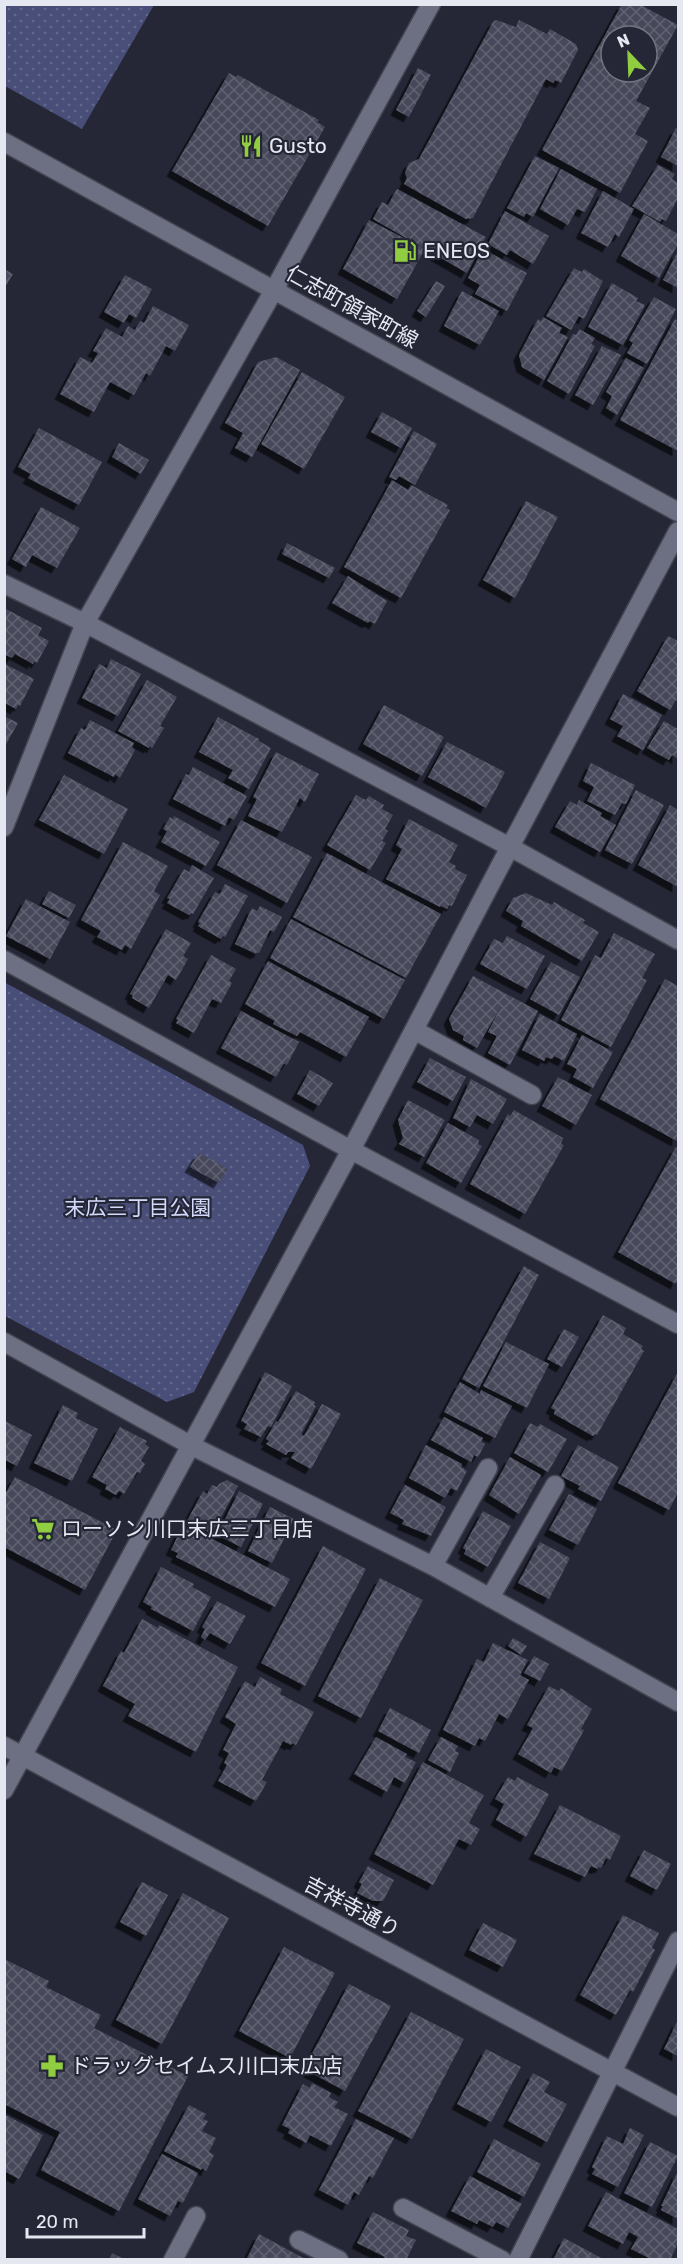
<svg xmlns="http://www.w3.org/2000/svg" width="683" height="2264" font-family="Rubik,'Noto Sans JP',sans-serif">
	<defs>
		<pattern id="park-dots" width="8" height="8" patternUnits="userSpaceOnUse" patternTransform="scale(1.5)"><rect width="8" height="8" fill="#484e77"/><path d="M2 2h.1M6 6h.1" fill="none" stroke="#62688b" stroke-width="1.8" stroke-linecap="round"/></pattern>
		<pattern id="building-cross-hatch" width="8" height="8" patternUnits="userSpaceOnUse" patternTransform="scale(1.5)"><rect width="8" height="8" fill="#47495a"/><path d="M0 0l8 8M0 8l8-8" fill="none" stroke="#616372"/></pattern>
		<filter id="shadow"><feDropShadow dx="-5.5" dy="5.5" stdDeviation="0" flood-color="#0009"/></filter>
	</defs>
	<rect width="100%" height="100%" fill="#252736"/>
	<path fill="url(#park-dots)" d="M5,4h149v1l-72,124 -77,-43z
		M4,982l299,163 7,21 -116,226 -27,10 -162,-86z"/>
	<path fill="url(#building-cross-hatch)" fill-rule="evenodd" filter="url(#shadow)" d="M622,4h17l39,21 -42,76 14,7 -15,26 13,7 -28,52 -78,-43zM611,36h36v36h-36z
		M496,20l20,7 3,-7 28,14 3,-5 26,15 2,6 -17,33 -6,-3 -2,3 -7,-4 -73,139 -7,1 -62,-35 3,-6 -2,-5 4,-10 10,-4 74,-137z
		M418,68l13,7 -22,42 -13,-7z
		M229,73l7,4 2,-2 81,45 -2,2 8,5 -57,99 -96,-55z
		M676,128l2,2v36l-17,-9z
		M535,156l24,12 -26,49 -7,-4 -2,4 -17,-9z
		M658,165l17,9 -3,5 6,4v15l-12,23 -4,-2 -2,3 -28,-16z
		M561,169l36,20 -12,23 -8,-3 -9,16 -28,-16z
		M397,189l89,48 -19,36 -94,-54 9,-17 6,3z
		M603,191l31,18 -15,28 -4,-3 -7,13 -27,-14z
		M505,211l44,25 -16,28 -23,-14 -3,5 -19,-11z
		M644,214l34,20v10l-19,34 -38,-22z
		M369,220l56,29 -28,50 -54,-30z
		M483,249l44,24 -20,38 -32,-17 5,-9 -12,-7z
		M678,251v37l-15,-8z
		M574,268l8,4 2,-3 19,12 -19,38 -5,-3 -8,14 -25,-14z
		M4,269l9,5 -9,15z
		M125,275l27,14 -16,29 -7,-4 -5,9 -20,-11z
		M436,281l9,5 -19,31 -9,-6z
		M612,283l26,15 -2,3 9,4 -22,40 -35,-18z
		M462,291l37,20 -19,34 -36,-19z
		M654,297l22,12 -29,55 -20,-11 6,-10 -4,-3z
		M153,306l36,19 -14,26 -9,-5 -16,30 -4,-3 -12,22 -24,-13 -16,30 -34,-18 20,-37 12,6 6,-10 -5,-2 13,-23 16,9 6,-11 7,4 5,-9 4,2z
		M543,317l19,11 -3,5 9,4 -24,43 -22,-13 -3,-12 19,-36 3,2z
		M675,319l3,2v130l-58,-31z
		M579,329l16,9 -4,6 4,2 -26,48 -22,-13 26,-47 3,1z
		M602,346l19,9 -28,50 -18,-10z
		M276,357l24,13 -48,87 -17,-9 8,-15 -18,-10 33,-61z
		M626,358l18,10 -27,47 -11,-7 6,-12 -6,-4z
		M302,372l43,25 -41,72 -43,-25z
		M382,412l30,16 -11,20 -30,-16z
		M39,428l63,34 -23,43 -51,-27 3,-4 -13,-7z
		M414,431l23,13 -22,41 -16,-9 -3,4 -7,-3z
		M119,443l30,17 -8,14 -29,-17z
		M392,480l16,10 3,-5 37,20 -2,3 4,2 -49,88 -57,-31z
		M526,501l32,16 -43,81 -32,-18z
		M41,507l39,21 -23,40 -25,-13 -6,12 -14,-8z
		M287,543l48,25 -6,10 -47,-24z
		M348,576l39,25 -12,23 -6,-3 -1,2 -36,-20z
		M4,608l38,20 -4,7 11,6 -12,22 -3,-2 -1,3 -18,-10 -3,4 -8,-4z
		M668,636l10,5v60l-2,-1 -6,10 -33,-19z
		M111,659l30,15 -23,42 -36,-18 17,-34 8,4z
		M5,664l29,15 -14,27 -2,-1 -2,4 -11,-6z
		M147,680l30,17 -17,29 4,2 -12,20 -2,-2 -1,2 -31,-17z
		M623,694l39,21 -19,35 -26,-14 6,-10 -13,-7z
		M384,705l60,32 -22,39 -59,-32z
		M4,716l14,7 -14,25z
		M218,717l41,22v2l12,7 -22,41 -21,-11 5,-8 -34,-18z
		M90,720l44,23 -2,4 3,3 -15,28 -5,-4 -1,3 -46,-24 13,-25 4,2z
		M664,721l14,8v30l-6,-4 -3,5 -22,-12z
		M447,742l58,30 -19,36 -58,-31z
		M276,752l43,22 -14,28 -5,-4 -18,34 -34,-16 9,-17 -4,-2z
		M591,763l44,22 -9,19 -4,-1 -7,12 -28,-14 7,-14 -11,-6z
		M193,767l54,29 -13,24 -5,-3 -4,9 -52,-27 13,-25 3,1z
		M64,775l64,34 -24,45 -65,-34z
		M636,790l28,15 -32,59 -27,-14z
		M356,795l10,5 3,-4 15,9 -2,4 11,6 -8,14 3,2 -6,10 4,2 -16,27 -43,-25z
		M579,800l23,13 -2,3 16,9 -16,27 -45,-25 15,-26 7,4z
		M670,805l8,5v77l-40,-22z
		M174,816l46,26 -14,24 -45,-24 6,-11 -4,-2 7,-12 3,2z
		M409,819l49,26 -9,17 7,4 -1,3 12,6 -15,31 -3,-1 -2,4 -6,-3 -1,1 -54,-28 16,-30 -6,-4z
		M241,820l71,37 -25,46 -70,-38z
		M123,842l45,24 -14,25 6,4 -29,54 -6,-4 -3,5 -25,-13 4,-6 -20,-11z
		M327,853l114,61 -35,64 -113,-61z
		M192,865l22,13 -21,36 -2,-1 -2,2 -22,-12 3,-4 -3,-1 17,-29 5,3z
		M225,884l23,12 -23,41 -2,-1 -2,3 -23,-13 2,-3 -2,-1 17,-30 5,2z
		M49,891l27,14 -7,13 -27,-14z
		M526,893l26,12 2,-3 31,18 -2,3 16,9 -17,29 -61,-35 2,-5 -17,-10 7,-13z
		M26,899l44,23 -20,37 -44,-23z
		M260,906l22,11 -8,15 -4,-2 -11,23 -2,-1 -1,2 -21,-10 17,-36 5,3z
		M291,919l114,61 -21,39 -114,-61z
		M166,929l25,14 -8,13 5,3 -12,21 -8,-5 -19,33 -17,-10 1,-3 -3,-1z
		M614,933l41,21 -13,24 5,2 -36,67 -50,-27 34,-65 6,3z
		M507,936l38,20 -18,33 -47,-25 14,-25 9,4z
		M211,955l25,14 -7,12 3,2 -11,20 -9,-4 -18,34 -18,-10 2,-3 -2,-1z
		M268,961l101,56 -23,40 -46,-25 -3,4 -24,-12 2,-3 -30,-17z
		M551,962l29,15 -21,38 -29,-16z
		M473,976l65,35 -28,54 -22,-12 9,-17 -9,-4 13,-26 -24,42 -14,-8 1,-4 -11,-6 -4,-11z
		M665,979l13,7v152l-1,3 -77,-42z
		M241,1011l58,31 -12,23 -3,-2 -8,14 -55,-29z
		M540,1014l37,20 -13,27 -10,-5 -2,3 -6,-2 -2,4 -22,-11z
		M582,1035l31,17 -20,36 -20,-11 4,-8 -10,-5z
		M430,1058l36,19 -13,24 -36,-19z
		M310,1070l23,13 -14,23 -22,-12z
		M558,1077l34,18 -16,30 -34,-19z
		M471,1079l36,20 -14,25 -16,-9 -7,12 -17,-9z
		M408,1100l37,20 -21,37 -25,-13 4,-6 -5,-18z
		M514,1110l49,28 -2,6 3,1 -39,69 -55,-30 38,-70 2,2z
		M448,1123l31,17 -1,4 4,2 -21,37 -35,-20z
		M676,1147l2,2v131l-2,4 -58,-32z
		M199,1153l29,16 -9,14 -29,-16z
		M524,1266l15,9 -60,113 -17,-9z
		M603,1315l23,13 -3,6 20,12 -2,3 3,2 -47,84 -2,-1 -2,2 -39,-22 1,-4 -4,-2z
		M564,1329l15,8 -17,30 -15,-8z
		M506,1342l43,22 -22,44 -44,-22z
		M265,1372l27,14 -21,41 -3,-1 -7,11 -17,-8 3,-5 -6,-3z
		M678,1372v120l-9,18 -51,-27z
		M460,1382l20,12 1,-4 31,16 -17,32 -51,-26z
		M296,1391l19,11 -1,3 2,1 -15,28 3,2 18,-32 19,10 -30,55 -20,-11 4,-6h-7l-2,3 -20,-11 3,-3 -3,-2 10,-18 2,1z
		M63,1405l15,8 -2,5 22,11 -26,52 -38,-18z
		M444,1417l39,21 -2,4 4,2 -7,13 -4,-2 -3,7 -40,-22z
		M5,1421l27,14 -15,31 -12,-6z
		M530,1423l8,4 2,-3 27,15 -19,33 -34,-19z
		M120,1427l27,14 -2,3 4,3 -8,14 4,3 -5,9 -3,-1 -13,22 -5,-3 -3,4 -11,-6 2,-4 -15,-8z
		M426,1445l36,19 -1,3 6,4 -10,20 -6,-3 -6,10 -36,-20z
		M578,1445l41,22 -18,34 -23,-12 2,-3 -19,-10z
		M510,1457l31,18 -22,39 -30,-19z
		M15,1477l102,53 -32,60 -81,-43v-51z
		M227,1480l11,6 -26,48 -25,-13 16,-30 4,3 5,-9 5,2 2,-3z
		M405,1485l41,22 -15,29 -29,-12 2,-4 -14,-7z
		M239,1491l24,13 -22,43 -24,-12z
		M569,1494l28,15 -19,36 -29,-15z
		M270,1507l24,12 -22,44 -24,-12z
		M483,1511l28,15 -23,41 -24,-13 2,-4 -3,-2z
		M182,1527l7,3 2,-2 99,51 -15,28 -99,-50 2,-4 -7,-3z
		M540,1542l30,16 -21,41 -31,-16z
		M323,1546l43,23 -61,117 -44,-23z
		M161,1567l33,17 -2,3 19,10 -18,34 -42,-22 1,-2 -9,-5z
		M380,1578l43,22 -62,118 -43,-22z
		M217,1601l29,15 -16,28 -20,-11 -5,7 -4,-3 4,-8 -3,-2z
		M142,1619l16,9 1,-3 79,42 -42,85 -68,-36 7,-12 -32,-18 18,-35 3,2z
		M513,1638l14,8 -6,9 -13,-9z
		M493,1643l35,17 -8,15 9,5 -21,39 -9,-5 -14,27 -6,-3 -4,8 -32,-16 34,-71 7,3z
		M534,1656l15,8 -9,17 -16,-8z
		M260,1677l22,12 -2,5 34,18 -18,33 -4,-2 -1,2 -8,-4 -21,39 5,2 -11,19 -38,-20 9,-16 -3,-2 5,-10 -6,-3 13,-26 -11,-7 20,-36 10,6z
		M549,1686l10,5 2,-3 31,21 -11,20 3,1 -22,41 -8,-4 -3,6 -33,-19 15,-26 -6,-3z
		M390,1708l41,22 -12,23 -41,-22z
		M376,1737l31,17 -2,3 11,5 -11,21 -11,-6 -7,15 -33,-18z
		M441,1737l17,9 -3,5 4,2 -9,19 -22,-12z
		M423,1762l61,33 -15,28 11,6 -9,16 -12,-6 -26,46 -59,-31z
		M508,1777l7,4 2,-4 32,17 -23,43 -30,-17 8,-16 -9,-5z
		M560,1805l61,31 -11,24 -4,-2 -5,10 -3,-1v2l-7,-3 -6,11 -51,-23z
		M644,1850l27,14 -14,26 -27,-14z
		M368,1866l26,14 -11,21h-10l-16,-8 5,-9 -3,-2z
		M142,1882l26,13 -22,41 -26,-14z
		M183,1893l46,25 -67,126 -46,-24z
		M623,1915l36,18 -7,15 3,2 -22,42 -3,-2 -14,25 -36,-20z
		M483,1923l34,17 -14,27 -34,-17z
		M284,1947l51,26 -45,85 -51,-27z
		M4,1959l45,22 -3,6 55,28 -7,13 94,48 -69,135 -78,-41 19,-38 -56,-28z
		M349,1984l42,22 -46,85 -41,-22z
		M411,2012l53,27 -52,100 -54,-28z
		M678,2020v36l-14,-7z
		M486,2049l35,18 -30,55 -34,-18z
		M533,2073l17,9 -6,10 23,12 -20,38 -39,-21z
		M312,2083l19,10 -2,4 9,5 -4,5 14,7 -17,32 -21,-11 -4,8 -18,-10 2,-4 -8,-4 21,-41 7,4z
		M189,2105l17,9 -3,5 5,2 -6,10 14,7 -7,14 5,3 -8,16 -4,-3 -1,2 -37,-19z
		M4,2114l39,21 -24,44 -15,-8z
		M356,2119l38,19 -21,40 -4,-2 -10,19 -5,-3 -6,13 -29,-15z
		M630,2128l14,7 -26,52 -26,-13 3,-5 -3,-2 15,-31 16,8z
		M494,2139l47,25 -17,33 -47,-25z
		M650,2142l28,14 -26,51 -28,-14z
		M162,2154l36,19 -15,30 -5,-2 -8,15 -32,-17z
		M678,2171v48l-17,-9 2,-4h-2z
		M470,2176l52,28 -14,24 -12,-6 -3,5 -14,-7 -2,4 -26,-13z
		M606,2192l72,37v14l-8,17h-17l-22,-11 7,-12 -9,-5 -6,12 -35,-18z
		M373,2212l36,18 -3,6 10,4 -10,20h-22l1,-3 -28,-14z
		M259,2234l48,26h-61z
		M564,2238l41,22h-52z
		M112,2253l14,7h-17z"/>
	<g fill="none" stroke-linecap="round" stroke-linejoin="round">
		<g stroke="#424450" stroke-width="21">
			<path id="minor" d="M4,142l674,370
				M4,584l81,39 425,224 168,93
				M4,827l81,-204 189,-333 157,-286
				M4,960l347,190 327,174
				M414,1030l118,65
				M4,1342l188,104 241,120 245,136
				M433,1566l55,-98
				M490,1598l65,-113
				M4,1746l674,361
				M4,1790l347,-640 159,-303 168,-316
				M403,2208l99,52
				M299,2240l40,20
				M173,2260l23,-44
				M518,2260l160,-319"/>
		</g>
		<use href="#minor" stroke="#6d7082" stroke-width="18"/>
	</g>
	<defs>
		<g id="restaurant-bare" transform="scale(1.8)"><path d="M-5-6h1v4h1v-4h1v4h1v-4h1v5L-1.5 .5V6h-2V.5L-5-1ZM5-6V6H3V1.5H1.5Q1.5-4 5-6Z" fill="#91cd40" stroke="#252736" stroke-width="2.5" paint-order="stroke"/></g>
		<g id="fuel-bare" transform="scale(1.8)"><path d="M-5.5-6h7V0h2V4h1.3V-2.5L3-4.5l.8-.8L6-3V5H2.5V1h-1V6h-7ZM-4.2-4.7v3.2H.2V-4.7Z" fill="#91cd40" stroke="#252736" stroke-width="2.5" paint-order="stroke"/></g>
		<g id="supermarket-bare" transform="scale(1.8)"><path d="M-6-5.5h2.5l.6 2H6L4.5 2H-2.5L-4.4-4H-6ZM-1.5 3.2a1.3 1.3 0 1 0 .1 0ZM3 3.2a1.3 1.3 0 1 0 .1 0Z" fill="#91cd40" stroke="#252736" stroke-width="2.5" paint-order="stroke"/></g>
		<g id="pharmacy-bare" transform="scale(1.8)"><path d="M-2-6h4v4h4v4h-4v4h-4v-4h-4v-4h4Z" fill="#91cd40" stroke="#252736" stroke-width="2.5" paint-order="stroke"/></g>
	</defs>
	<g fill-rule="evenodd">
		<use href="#restaurant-bare" x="251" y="146"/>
		<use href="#fuel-bare" x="405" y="251"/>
		<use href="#supermarket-bare" x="43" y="1529"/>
		<use href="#pharmacy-bare" x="52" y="2066"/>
	</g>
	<g text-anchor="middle" stroke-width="4.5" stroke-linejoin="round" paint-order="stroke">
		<g font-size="21" fill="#e5e7f1" stroke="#252736" text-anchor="start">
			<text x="269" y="153">Gusto</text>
			<text x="423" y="258">ENEOS</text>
			<text x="61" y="1536">ローソン川口末広三丁目店</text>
			<text x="70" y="2073">ドラッグセイムス川口末広店</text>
		</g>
		<g font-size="21" fill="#e5e7f1" stroke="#252736">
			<text transform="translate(352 307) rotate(29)" y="7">仁志町領家町線</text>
			<text transform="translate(352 1907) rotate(28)" y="7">吉祥寺通り</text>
		</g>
		<g font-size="21" fill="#d3d9fb" stroke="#252736">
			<text x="138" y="1215">末広三丁目公園</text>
		</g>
	</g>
	<rect width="683" height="2264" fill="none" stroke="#e5e7f1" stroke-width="12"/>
	<g transform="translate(629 54) rotate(337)"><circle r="28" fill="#252736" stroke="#727481" stroke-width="1.5"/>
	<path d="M0-4.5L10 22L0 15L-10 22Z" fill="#91cd40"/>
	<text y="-9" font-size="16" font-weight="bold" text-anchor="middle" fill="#e5e7f1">N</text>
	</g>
	<path d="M27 2228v9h117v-9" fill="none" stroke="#e5e7f1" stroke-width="3"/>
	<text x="36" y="2228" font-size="18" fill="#e5e7f1" stroke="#252736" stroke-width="4.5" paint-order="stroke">20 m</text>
</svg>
